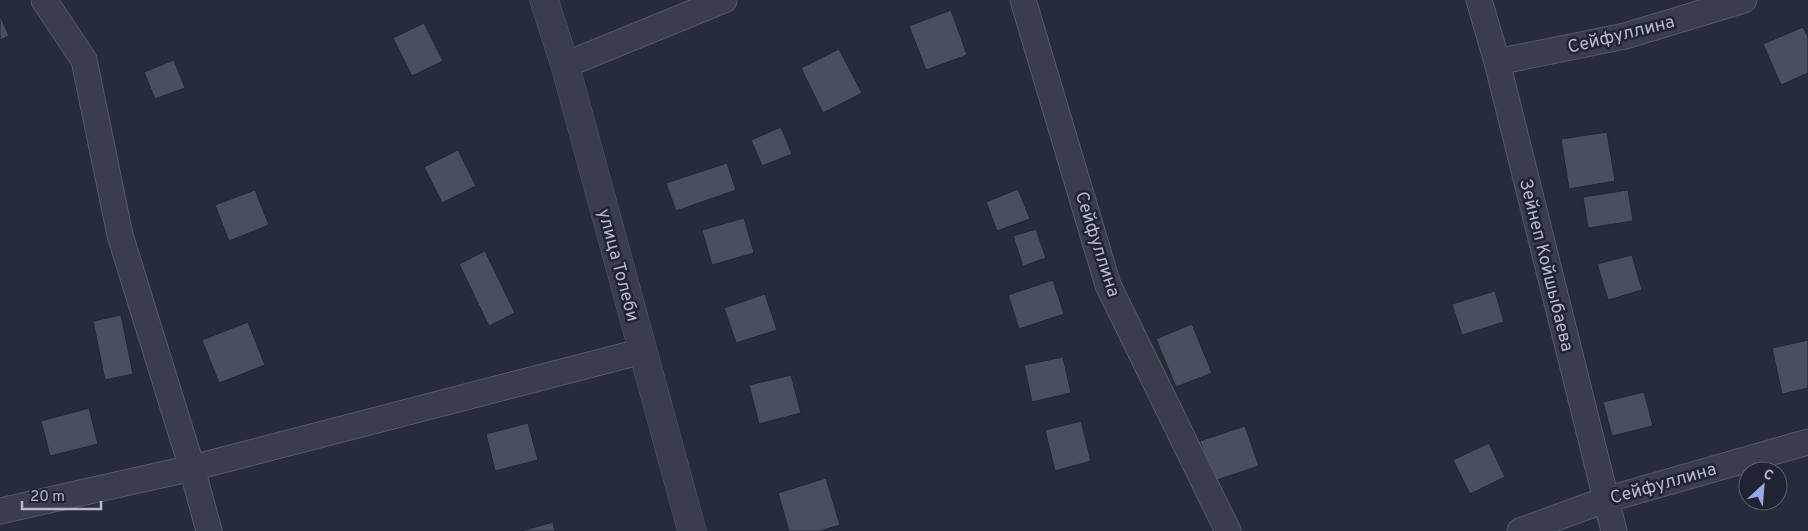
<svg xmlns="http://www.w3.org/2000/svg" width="1808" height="531" font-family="Overpass,sans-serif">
	<rect width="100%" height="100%" fill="#272c3a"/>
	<path fill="#484f5e" stroke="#212632" d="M951,10l16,45 -41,15 -17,-44z
		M0,15l9,21 -9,4z
		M424,23l19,38 -31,15 -19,-38z
		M1803,27l5,10v36l-27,12 -18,-41z
		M839,49l23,44 -39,20 -22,-45z
		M174,60l11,28 -30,11 -11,-27z
		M781,127l11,27 -30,12 -11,-26z
		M1607,132l8,49 -46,8 -8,-50z
		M458,150l18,36 -34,17 -18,-36z
		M727,163l9,27 -60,21 -10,-28z
		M1018,189l12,30 -33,12 -11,-29z
		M255,190l14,35 -40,16 -14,-36z
		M1628,190l5,31 -45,7 -5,-31z
		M744,218l10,35 -42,12 -10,-35z
		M1036,229l10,29 -23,8 -10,-30z
		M485,251l30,62 -26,13 -30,-62z
		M1632,255l10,35 -34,10 -11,-36z
		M1053,280l11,34 -45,15 -11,-34z
		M1495,291l9,31 -42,13 -10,-31z
		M765,294l12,36 -41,13 -12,-35z
		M121,315l12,59 -28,6 -12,-59z
		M248,322l17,43 -46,18 -17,-43z
		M1192,324l20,49 -36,14 -20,-48z
		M1808,340v48l-26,6 -10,-46z
		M1063,357l8,36 -39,9 -8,-37z
		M791,375l10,38 -42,11 -10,-39z
		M1644,392l9,34 -41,10 -9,-34z
		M89,408l9,36 -48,12 -9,-35z
		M1081,421l10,40 -36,10 -10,-41z
		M528,423l10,37 -43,11 -9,-37z
		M1245,426l14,40 -45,15 -14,-40z
		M1489,443l16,34 -35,17 -17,-34z
		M826,478l14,47 -20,6h-31l-11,-38z
		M553,522l2,9h-34z"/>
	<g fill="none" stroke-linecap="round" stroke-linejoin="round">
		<g stroke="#555a66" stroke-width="27">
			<path id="minor" d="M44,0l40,60 36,175 72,233 17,63
				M1023,0l85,285 120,246
				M1479,0l18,62 117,469
				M1497,62l128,-26 119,-36
				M565,65l159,-65
				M0,511l192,-43 451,-117
				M1520,531l85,-31 203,-58"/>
		</g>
		<g stroke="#555a66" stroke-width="29">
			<path id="tertiary" d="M544,0l21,65 127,466"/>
		</g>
		<use href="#minor" stroke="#3a3e4b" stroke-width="25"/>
		<use href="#tertiary" stroke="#3a3e4b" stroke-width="28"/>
	</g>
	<g text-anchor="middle" stroke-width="5" stroke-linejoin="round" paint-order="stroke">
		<g font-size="18" fill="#b6bac6" stroke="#1f2430">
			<text transform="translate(1621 34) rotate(-14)" y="6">Сейфуллина</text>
			<text transform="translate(1098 244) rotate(72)" y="6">Сейфуллина</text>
			<text transform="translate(619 265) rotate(75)" y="6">улица Толеби</text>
			<text transform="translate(1547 265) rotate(76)" y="6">Зейнеп Койшыбаева</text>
			<text transform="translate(1663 483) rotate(-16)" y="6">Сейфуллина</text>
		</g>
	</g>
	<g transform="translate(1763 486) rotate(26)"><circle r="24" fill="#1f2430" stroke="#5b606c"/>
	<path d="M0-4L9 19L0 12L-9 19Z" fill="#96aaeb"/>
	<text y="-8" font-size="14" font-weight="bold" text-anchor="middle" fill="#b6bac6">С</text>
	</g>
	<path d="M22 501v8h79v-8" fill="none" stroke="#b6bac6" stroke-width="2.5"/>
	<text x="30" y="501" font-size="15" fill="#b6bac6" stroke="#1f2430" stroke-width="4" paint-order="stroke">20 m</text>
</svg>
